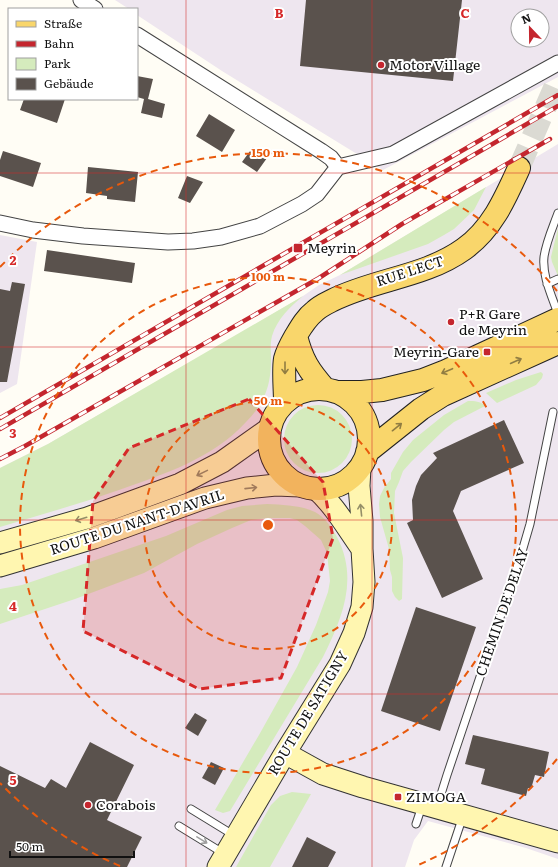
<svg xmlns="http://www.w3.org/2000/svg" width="558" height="867" font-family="Literata,serif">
	<rect width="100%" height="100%" fill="#fffdf5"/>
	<path fill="#eee6ef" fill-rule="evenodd" d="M115,0h443v77l-175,93 -161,-99 -85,-56v-6h-8zM518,16h24v24h-24z
		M558,144v715l-32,-11 -98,-27 -14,19 -9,27h-405v-399l48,-24 160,-92 95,-56 16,-11 21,-10z
		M0,235l37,7 -20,142 -17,9z"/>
	<path fill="#d5ebbd" d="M486,187l-12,23 -20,19 -10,6 -16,9 -88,31z
		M558,228v48l-6,-14 -1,-5z
		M303,296c-13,11 -26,23 -31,40 -2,8 -1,16 -1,24 0,14 -2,28 -9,41 -4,8 -10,15 -16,21 -34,37 -82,52 -127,68 -40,14 -79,25 -119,37v-59l48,-24z
		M541,372l2,2 -1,4 -6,7 -39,18 -11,-10 30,-13z
		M468,401c7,0 12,0 17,5l-31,16 -10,8 -33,32 -8,9 -4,11 -4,9 -1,22 9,45 -1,41 -3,2 -4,-4 -3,-6v-14l-2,-7 -1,-21 -9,-32 -1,-13 1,-8 4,-8 7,-9v-6l12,-21 10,-12 31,-25z
		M284 439a34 34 0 1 1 68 0a34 34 0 1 1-68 0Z
		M267,504c16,1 33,1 48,8 10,5 17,16 22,25 22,42 5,82 -14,120l-93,154 -7,2 -8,-3 44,-75 38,-68 19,-42 12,-33 2,-11 -3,-28 -6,-13 -16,-14 -8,-6 -7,-2h-22l-17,2 -19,8 -35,16 -53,29 -69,26 -75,25v-35l22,-4 144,-49 61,-26 15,-4z
		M292,792l19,2 -41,73h-34l35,-62 9,-9z"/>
	<path fill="#5a524d" d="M306,0h156l-9,81 -153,-15z
		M137,76l16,3 -5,20 17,5 -3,14 -21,-5 3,-14 -7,-2z
		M24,99h41l-8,24 -37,-13z
		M209,114l26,16 -13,22 -26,-16z
		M253,147l14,11 -10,14 -15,-10z
		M3,151l38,12 -8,24 -33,-11v-16z
		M88,167l50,5 -3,30 -28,-3v-3l-21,-3z
		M187,176l16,6 -13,21 -12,-5z
		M47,250l88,13 -3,20 -88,-12z
		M12,282l13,2 -18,98h-7v-93l10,2z
		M504,420l20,43 -63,28 -8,20 30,68 -41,19 -35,-75 6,-3 -1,-20 4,-14 5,-11 16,-17 -4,-5z
		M416,607l60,20 -36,104 -59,-20z
		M195,713l12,7 -9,16 -13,-8z
		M473,735l76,17 -5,25 -9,-2 -4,14 -3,-1 -2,8 -45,-12 4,-15 -20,-5z
		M90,742l44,23 -27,55 35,17 -15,30h-127v-101l45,22 6,-9 15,9z
		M211,762l13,6 -9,17 -13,-7z
		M307,837l29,15 -8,15h-36z"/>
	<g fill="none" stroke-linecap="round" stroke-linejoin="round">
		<path stroke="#dbdad3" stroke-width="22" stroke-dasharray="22 11" stroke-linecap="butt" d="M519,168l39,-89"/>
		<g stroke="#444" stroke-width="9">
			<path id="lane" d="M558,213c-5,14 -12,29 -14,44 -2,19 8,39 14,57
				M547,284l11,-5
				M437,807l10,-32 74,-220 9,-31 23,-112
				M191,809l44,27
				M416,824l6,-18
				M179,826l44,27
				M446,867l17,-51"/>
		</g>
		<g stroke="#444" stroke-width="17">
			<path id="street" d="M81,0l14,9
				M137,35l184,116 10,7 7,9
				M338,167l55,-13 165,-91
				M0,223l33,7 50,6 85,6 25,-1 28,-4 39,-11 42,-22 15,-10 21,-27"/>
		</g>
		<g stroke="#333" stroke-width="23">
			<path id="secondary" d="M316,489c19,17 31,39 46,60
				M0,543l87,-25 93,-34 42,-22 48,-34
				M0,566l94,-28 111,-40 42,-10 29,-3 24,1
				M285,753l38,21 40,13 195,55
				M218,867l67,-114 55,-89 14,-31 8,-26 2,-25 -2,-33v-28l-3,-35 1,-18"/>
		</g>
		<g stroke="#222" stroke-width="24">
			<path id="primary" d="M296,336c6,24 13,35 29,53
				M269 439a50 50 0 1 1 100 0a50 50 0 1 1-100 0Z
				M336,392h26l20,-2 41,-10 23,-9 112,-52
				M285,402c0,-12 -2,-32 0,-43 2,-8 6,-15 10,-22 6,-10 11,-19 20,-26 5,-5 12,-8 18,-11 42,-21 92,-23 131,-51 28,-20 41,-50 55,-81
				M367,452l54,-43 22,-14 115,-52"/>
		</g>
		<use href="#lane" stroke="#fff" stroke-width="7"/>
		<use href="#street" stroke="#fff" stroke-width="15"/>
		<use href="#secondary" stroke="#fff6b0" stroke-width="21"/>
		<use href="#primary" stroke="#f9d66b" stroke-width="22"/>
		<g stroke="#c4262e" stroke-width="4.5">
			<path id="rail" d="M0,418l558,-323
				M0,429l558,-323
				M0,459l25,-13 294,-168 83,-54 148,-85"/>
		</g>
		<use href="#rail" stroke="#fff" stroke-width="3" stroke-dasharray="9" stroke-linecap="butt"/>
	</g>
	<defs><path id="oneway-shaft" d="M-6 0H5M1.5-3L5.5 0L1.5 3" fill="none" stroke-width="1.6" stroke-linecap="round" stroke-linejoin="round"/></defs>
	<g stroke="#917d42">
		<use href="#oneway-shaft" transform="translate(516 361) rotate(-24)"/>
		<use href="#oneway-shaft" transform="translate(285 368) rotate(90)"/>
		<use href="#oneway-shaft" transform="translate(447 371) rotate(157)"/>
		<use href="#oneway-shaft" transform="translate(397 427) rotate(-39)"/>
	</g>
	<g stroke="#948f68">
		<use href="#oneway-shaft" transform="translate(202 473) rotate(154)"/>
		<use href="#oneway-shaft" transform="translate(251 488) rotate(-6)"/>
		<use href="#oneway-shaft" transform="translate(361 510) rotate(-96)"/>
		<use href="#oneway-shaft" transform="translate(81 519) rotate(163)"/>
	</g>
	<use stroke="#a0a0a0" href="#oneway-shaft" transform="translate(202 840) rotate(31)"/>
	<path fill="#d62828" fill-opacity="0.2" stroke="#d62828" stroke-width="3" stroke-dasharray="8 5" stroke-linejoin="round" d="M249,399l74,83 10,56 -52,140 -82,11 -116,-58 10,-130 36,-53z"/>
	<path fill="none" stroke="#d62828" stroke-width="1" stroke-opacity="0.55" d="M186,0v867M372,0v867M0,173h558M0,347h558M0,520h558M0,694h558"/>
	<g fill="none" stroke="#e8590c" stroke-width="2" stroke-dasharray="7 5">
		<circle cx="268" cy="525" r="124"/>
		<circle cx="268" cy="525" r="248"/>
		<path d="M557 759A372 372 0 0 1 416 866M120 866A372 372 0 0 1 0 783M0 267A372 372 0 0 1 557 291"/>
	</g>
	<g fill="#c4262e" stroke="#fff" stroke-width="1.5">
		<circle cx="381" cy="65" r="4"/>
		<rect x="293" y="243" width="10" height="10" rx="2"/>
		<circle cx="451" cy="322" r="4"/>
		<rect x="483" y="348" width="8" height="8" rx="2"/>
		<rect x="394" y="793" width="8" height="8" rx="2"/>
		<circle cx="88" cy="805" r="4"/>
	</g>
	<g text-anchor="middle" stroke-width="4" stroke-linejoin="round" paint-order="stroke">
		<g font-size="14" fill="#111" stroke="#fff" text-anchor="start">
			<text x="389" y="70">Motor Village</text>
			<text x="307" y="253">Meyrin</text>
			<text x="459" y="319">P+R Gare<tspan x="459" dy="16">de Meyrin</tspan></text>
			<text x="479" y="357" text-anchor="end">Meyrin-Gare</text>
			<text x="406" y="802">ZIMOGA</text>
			<text x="96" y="810">Corabois</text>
		</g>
		<g font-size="14" fill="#111" stroke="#fff">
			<text transform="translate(410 271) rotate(-18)" y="5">RUE LECT</text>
			<text transform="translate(137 522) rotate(-18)" y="5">ROUTE DU NANT-D'AVRIL</text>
			<text transform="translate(502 612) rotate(-71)" y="5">CHEMIN DE DELAY</text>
			<text transform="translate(308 713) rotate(-59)" y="5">ROUTE DE SATIGNY</text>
		</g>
	</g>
	<g font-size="13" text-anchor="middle" font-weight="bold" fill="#d62828" stroke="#fff" stroke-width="4" stroke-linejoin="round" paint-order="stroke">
		<text x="279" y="18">B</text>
		<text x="465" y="18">C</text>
		<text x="13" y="265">2</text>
		<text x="13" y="438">3</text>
		<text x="13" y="611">4</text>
		<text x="13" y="785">5</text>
	</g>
	<circle cx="268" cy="525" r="6" fill="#e8590c" stroke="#fff" stroke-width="2"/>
	<g font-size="12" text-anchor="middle" font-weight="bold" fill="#e8590c" stroke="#fff" stroke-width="4" stroke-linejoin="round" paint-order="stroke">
		<text x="268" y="157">150 m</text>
		<text x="268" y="281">100 m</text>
		<text x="268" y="405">50 m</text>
	</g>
	<rect x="8" y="8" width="130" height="92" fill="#ffffff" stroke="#a0a0a0"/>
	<rect x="16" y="21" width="20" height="6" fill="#f9d66b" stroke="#a0a0a0"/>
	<text x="44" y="28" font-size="12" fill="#111111">Straße</text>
	<rect x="16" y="41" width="20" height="6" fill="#c4262e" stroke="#a0a0a0"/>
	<text x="44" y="48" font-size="12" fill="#111111">Bahn</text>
	<rect x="16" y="58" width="20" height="12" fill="#d5ebbd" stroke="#a0a0a0"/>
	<text x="44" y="68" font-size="12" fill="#111111">Park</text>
	<rect x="16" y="78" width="20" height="12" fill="#5a524d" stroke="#a0a0a0"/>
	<text x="44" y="88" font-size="12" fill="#111111">Gebäude</text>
	<g transform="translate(530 28) rotate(338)"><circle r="19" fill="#ffffff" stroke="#a0a0a0"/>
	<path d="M0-3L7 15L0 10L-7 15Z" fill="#c4262e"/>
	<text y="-6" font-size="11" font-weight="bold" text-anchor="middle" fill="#111111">N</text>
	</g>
	<path d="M10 851v6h124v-6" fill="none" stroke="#111111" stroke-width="2"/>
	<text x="16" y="851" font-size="12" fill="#111111" stroke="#ffffff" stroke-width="3" paint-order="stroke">50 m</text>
</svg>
